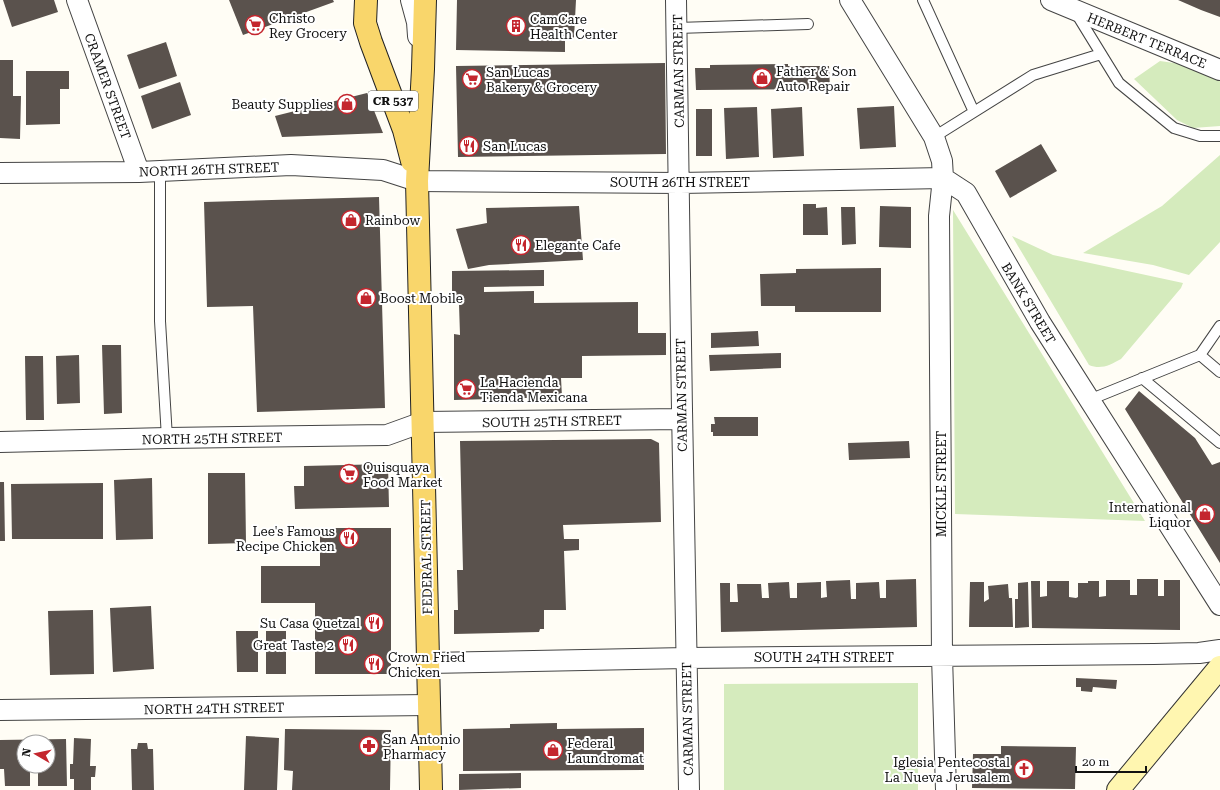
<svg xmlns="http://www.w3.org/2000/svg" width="1220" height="790" font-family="'Roboto Serif',serif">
	<rect width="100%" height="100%" fill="#fffdf5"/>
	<path fill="#d5ebbd" d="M1160,61l21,3 39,16v46l-27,2 -16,-8 -43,-41z
		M1220,155v87l-31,33 -36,-10 -70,-12 79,-47z
		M953,210l192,311 -190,-7z
		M1012,236l41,19 130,28 -2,5 -60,71c-11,6 -20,11 -32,6z
		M918,683v107h-194v-106z"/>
	<path fill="#5a524d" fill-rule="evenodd" d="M3,0h51l4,12 -46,15z
		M229,0h104l1,2 -91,33z
		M457,0h119l-2,38h-9v14l-109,-2z
		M1178,0h42v17l-19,-7z
		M166,42l11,34 -38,13 -12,-34z
		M0,60h13v36h8l-1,43 -20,-1z
		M665,63l1,91 -208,3 -2,-91z
		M788,64v2h41l1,23 -134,1 -1,-22h15v-3z
		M26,71h43v18h-9v35l-34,1z
		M180,82l11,33 -39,14 -11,-33z
		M367,93l16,40 -101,4 -7,-21z
		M894,106l2,41 -36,2 -3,-41z
		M757,107l2,50 -33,2 -2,-51z
		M802,107l2,49 -31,2 -2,-49z
		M696,109h16v47h-16z
		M1041,144l16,27 -47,27 -15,-27z
		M379,197l6,211 -128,4 -4,-106 -46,1 -3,-105z
		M803,204h13v4l11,-1 1,28h-25z
		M579,206l4,54 -94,5 -21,4 -12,-40 31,-6 -1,-15z
		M880,206l31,1v41l-32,-1z
		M841,207h14l1,37 -14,1z
		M881,268v44h-86v-6h-34l-1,-32 36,-1v-4z
		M544,270v16l-60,1v5l50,-1v12l104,-1v31h28v22l-84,1v22h-21l1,19 -108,3v-66l6,1 -1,-31h-7v-33z
		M758,331l1,15 -48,2v-15z
		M102,345h19l1,68 -18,1z
		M781,353v15l-71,3 -1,-16z
		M79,355l1,48 -23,1 -1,-48z
		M25,356h18l1,64h-18z
		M1139,391l56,47 17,27 8,-3v101l-95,-154z
		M714,417h44v19h-45v-4h-2v-8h4z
		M651,439l8,4 2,79 -98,3 1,14h15v11l-15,1 2,59h-22v19h-4l-1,3 -85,2v-24h4l-1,-40h6l-3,-129z
		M909,441l1,17 -61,2 -1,-17z
		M388,464l1,43 -94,2 -1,-23h10v-20z
		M208,473h37l1,70 -38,1z
		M152,478l1,61 -37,1 -2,-60z
		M0,482h4l1,59h-5z
		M103,483v56h-91l-1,-55z
		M320,528h71v146h-76v-71h-54v-37h59z
		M916,579l1,48 -196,5 -1,-49h10v19h8l-1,-18h24l1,14h7l-1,-15 21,-1 1,16h7v-15l24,-1v16l6,-1 -1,-16 24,-1 1,19h5v-16l23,-1 1,16h6v-18z
		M1137,579h21v17h6v-16h16v50l-148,-2 -1,-47h9v16l7,-1v-15h22v16l7,1 2,-1v-14h10v-2h11v16l7,-1v-16h24v15h7z
		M970,582h14v20l5,-3 -1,-13 20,-2 1,14h3l1,29h-44z
		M1028,582l1,45 -14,1v-29h3v-16z
		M151,606l3,63 -41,3 -3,-64z
		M93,610l1,64 -44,1 -2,-64z
		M236,631h22v41h-21z
		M266,631h20v43h-20z
		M1076,678l41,2 -1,9 -23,-2 -1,5 -11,-1v-4h-5z
		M557,723v6l87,-1v42l-181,1v-42l47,-1v-4z
		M285,729l106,1 -1,60h-98l1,-19 -9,-1z
		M246,736l33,2 -2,52h-33z
		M74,738l17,1 -1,27h6l-1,11h-4v13h-17v-11h-4v-15h3z
		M66,739l1,47h-29v-18h-8v18h-25l-1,-17h-4v-29zM24,742h24v24h-24z
		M138,743h9l1,6h5l1,41h-22l-1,-41h6z
		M1001,746l75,1 -1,42 -103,-1 1,-34h28z
		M521,773v15l-62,2v-16z"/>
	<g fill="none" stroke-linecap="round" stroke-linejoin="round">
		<g stroke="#444" stroke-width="12">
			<path id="service" d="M923,0l51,112
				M1076,13l43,70 55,45 26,8h20
				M677,28l131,-4
				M934,137l99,-62 68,-21
				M160,171v150l7,117
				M1220,326l-20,29 20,17
				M1142,378l78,65
				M1089,400l111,-45"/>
		</g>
		<g stroke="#444" stroke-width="22">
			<path id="minor" d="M77,0l62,172
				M676,0c4,263 7,527 13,790
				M850,0l84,137 8,24 1,17 23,15 74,129 180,283
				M1051,0l169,70
				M0,173l139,-1 152,-7 92,5 34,11 263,2 263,-5 -4,38 3,440 4,134
				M0,442l167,-4 220,-3 36,-13 258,-3
				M428,663l258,-5 468,-4 45,-1 21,-3
				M0,710l429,-5"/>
		</g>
		<g stroke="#444" stroke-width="24">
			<path id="tertiary" d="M412,0l6,22 1,14"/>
		</g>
		<g stroke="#333" stroke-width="24">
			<path id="secondary" d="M1118,790l102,-123"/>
		</g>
		<g stroke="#222" stroke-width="24">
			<path id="primary" d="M366,0l-1,23 6,19 33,88 8,31
				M425,0l-2,69 -6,112 14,609"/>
		</g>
		<use href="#service" stroke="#fff" stroke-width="10"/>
		<use href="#minor" stroke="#fff" stroke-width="20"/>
		<use href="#tertiary" stroke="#fff" stroke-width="22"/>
		<use href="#secondary" stroke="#fff6b0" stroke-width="22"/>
		<use href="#primary" stroke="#f9d66b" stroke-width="22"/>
	</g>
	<defs>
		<g id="supermarket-ring" transform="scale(1)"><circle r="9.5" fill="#fff" stroke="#c4262e" stroke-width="1.5"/><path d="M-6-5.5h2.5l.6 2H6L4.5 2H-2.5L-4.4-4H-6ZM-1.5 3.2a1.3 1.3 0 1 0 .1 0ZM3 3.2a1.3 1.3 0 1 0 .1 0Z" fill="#c4262e"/></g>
		<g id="building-ring" transform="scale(1)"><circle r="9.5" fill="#fff" stroke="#c4262e" stroke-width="1.5"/><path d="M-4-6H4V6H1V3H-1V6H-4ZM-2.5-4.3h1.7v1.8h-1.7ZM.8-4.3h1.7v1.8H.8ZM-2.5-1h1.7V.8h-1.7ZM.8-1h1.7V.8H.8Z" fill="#c4262e"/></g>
		<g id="shop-ring" transform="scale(1)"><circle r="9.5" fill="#fff" stroke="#c4262e" stroke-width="1.5"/><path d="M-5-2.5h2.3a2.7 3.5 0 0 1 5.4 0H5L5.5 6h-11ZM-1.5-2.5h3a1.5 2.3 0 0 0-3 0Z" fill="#c4262e"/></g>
		<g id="restaurant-ring" transform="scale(1)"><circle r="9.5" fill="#fff" stroke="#c4262e" stroke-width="1.5"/><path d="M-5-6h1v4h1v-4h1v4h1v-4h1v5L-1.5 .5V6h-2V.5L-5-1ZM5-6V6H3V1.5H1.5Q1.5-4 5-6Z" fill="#c4262e"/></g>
		<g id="pharmacy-ring" transform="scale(1)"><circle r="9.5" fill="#fff" stroke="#c4262e" stroke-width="1.5"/><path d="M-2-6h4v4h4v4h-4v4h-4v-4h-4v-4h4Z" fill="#c4262e"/></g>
		<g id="church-ring" transform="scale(1)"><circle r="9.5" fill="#fff" stroke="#c4262e" stroke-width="1.5"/><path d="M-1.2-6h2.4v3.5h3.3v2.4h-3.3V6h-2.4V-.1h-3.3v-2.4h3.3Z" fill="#c4262e"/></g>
	</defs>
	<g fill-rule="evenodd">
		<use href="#supermarket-ring" x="255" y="25"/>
		<use href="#building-ring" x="516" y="26"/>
		<use href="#shop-ring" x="762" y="78"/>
		<use href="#supermarket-ring" x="472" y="79"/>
		<use href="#shop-ring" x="347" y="104"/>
		<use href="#restaurant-ring" x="469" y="146"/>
		<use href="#shop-ring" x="351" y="220"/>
		<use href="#restaurant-ring" x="521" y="245"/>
		<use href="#shop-ring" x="366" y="298"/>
		<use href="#supermarket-ring" x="466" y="389"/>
		<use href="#supermarket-ring" x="349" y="474"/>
		<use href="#shop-ring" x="1205" y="514"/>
		<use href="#restaurant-ring" x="349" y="538"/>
		<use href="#restaurant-ring" x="374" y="623"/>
		<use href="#restaurant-ring" x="348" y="645"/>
		<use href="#restaurant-ring" x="374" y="664"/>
		<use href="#pharmacy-ring" x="369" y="746"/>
		<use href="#shop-ring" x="553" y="750"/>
		<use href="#church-ring" x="1024" y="769"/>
	</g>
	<g text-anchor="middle" stroke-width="4" stroke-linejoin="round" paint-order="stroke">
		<rect fill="#fff" stroke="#585858" stroke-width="1" x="368" y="91" width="50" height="20" rx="3"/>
		<g font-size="12" font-weight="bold" fill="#111">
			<text x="393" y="105">CR 537</text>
		</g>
		<g font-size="13" fill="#111" stroke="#fff" text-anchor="start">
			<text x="269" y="23">Christo<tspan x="269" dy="15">Rey Grocery</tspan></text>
			<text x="530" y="24">CamCare<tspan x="530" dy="15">Health Center</tspan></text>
			<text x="776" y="76">Father &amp; Son<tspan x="776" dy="15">Auto Repair</tspan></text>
			<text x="486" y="77">San Lucas<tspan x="486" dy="15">Bakery &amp; Grocery</tspan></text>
			<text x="333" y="109" text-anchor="end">Beauty Supplies</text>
			<text x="483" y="151">San Lucas</text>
			<text x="365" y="225">Rainbow</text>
			<text x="535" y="250">Elegante Cafe</text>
			<text x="380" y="303">Boost Mobile</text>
			<text x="480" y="387">La Hacienda<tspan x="480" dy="15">Tienda Mexicana</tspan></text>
			<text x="363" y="472">Quisquaya<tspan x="363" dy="15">Food Market</tspan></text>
			<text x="1191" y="512" text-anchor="end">International<tspan x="1191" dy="15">Liquor</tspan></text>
			<text x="335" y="536" text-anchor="end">Lee's Famous<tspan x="335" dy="15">Recipe Chicken</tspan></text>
			<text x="360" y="628" text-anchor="end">Su Casa Quetzal</text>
			<text x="334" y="650" text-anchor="end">Great Taste 2</text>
			<text x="388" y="662">Crown Fried<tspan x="388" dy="15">Chicken</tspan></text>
			<text x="383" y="744">San Antonio<tspan x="383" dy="15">Pharmacy</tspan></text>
			<text x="567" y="748">Federal<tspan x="567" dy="15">Laundromat</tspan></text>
			<text x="1010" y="767" text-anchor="end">Iglesia Pentecostal<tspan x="1010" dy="15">La Nueva Jerusalem</tspan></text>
		</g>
		<g font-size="13" fill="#111" stroke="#fff">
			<text transform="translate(1147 40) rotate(22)" y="5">HERBERT TERRACE</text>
			<text transform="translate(678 71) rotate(-91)" y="5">CARMAN STREET</text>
			<text transform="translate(108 86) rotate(70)" y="5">CRAMER STREET</text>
			<text transform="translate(209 169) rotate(-2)" y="5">NORTH 26TH STREET</text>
			<text x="680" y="187">SOUTH 26TH STREET</text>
			<text transform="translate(1029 303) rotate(59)" y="5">BANK STREET</text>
			<text transform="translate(681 395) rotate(-91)" y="5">CARMAN STREET</text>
			<text transform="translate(552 421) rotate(-1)" y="5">SOUTH 25TH STREET</text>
			<text transform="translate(212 438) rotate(-1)" y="5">NORTH 25TH STREET</text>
			<text transform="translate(941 484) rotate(-90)" y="5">MICKLE STREET</text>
			<text transform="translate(426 557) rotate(-91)" y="5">FEDERAL STREET</text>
			<text x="824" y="662">SOUTH 24TH STREET</text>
			<text transform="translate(214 708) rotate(-1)" y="5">NORTH 24TH STREET</text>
			<text transform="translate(687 719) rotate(-91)" y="5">CARMAN STREET</text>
		</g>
	</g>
	<g transform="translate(36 754) rotate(279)"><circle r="19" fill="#ffffff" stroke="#a0a0a0"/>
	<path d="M0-3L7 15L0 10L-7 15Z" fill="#c4262e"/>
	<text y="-6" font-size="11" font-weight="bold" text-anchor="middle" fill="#111111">N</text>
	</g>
	<path d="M1076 766v6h70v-6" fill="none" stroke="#111111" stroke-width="2"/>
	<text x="1082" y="766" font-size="12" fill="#111111" stroke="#ffffff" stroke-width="3" paint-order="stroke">20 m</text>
</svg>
